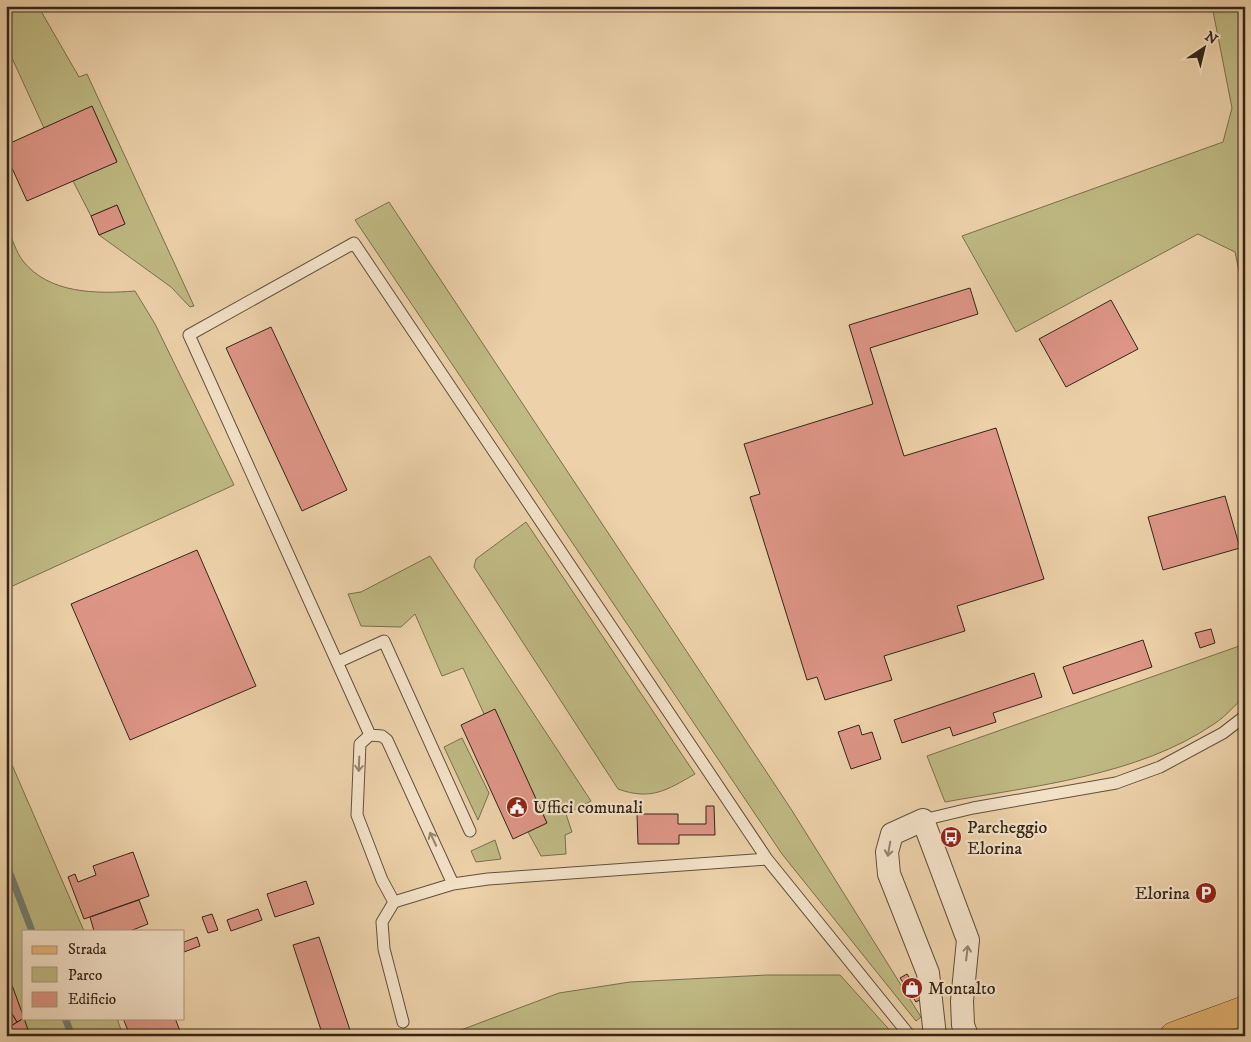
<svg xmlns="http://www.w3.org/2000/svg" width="1251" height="1042" font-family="'IM FELL DW Pica',serif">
	<rect width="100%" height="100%" fill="#ecd1a9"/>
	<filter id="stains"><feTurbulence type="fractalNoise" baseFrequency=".004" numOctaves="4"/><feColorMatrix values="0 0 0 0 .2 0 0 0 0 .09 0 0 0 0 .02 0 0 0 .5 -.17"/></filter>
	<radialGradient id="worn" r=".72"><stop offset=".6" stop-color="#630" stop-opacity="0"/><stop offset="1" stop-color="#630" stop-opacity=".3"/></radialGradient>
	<path fill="#bfb983" stroke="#7a6f4d" d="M6,6h32l41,71 8,-3 107,232 -4,1 -19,-20 -72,-52 26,-11 -8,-19 -26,11 -18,-35 44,-20 -25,-54 -48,21 -38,-83z
		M1212,6h33v293l-10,-47 -37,-18 -182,98 -54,-96 261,-94 9,-34z
		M389,202l402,607 130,208 -5,4 -134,-167 -427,-634z
		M6,229h2c4,9 8,23 15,32 26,33 74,33 112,30l20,33 79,161 -228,104z
		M526,522l169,252c-28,16 -44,27 -77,15l-144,-222 2,-8z
		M430,556l161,245 -25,13 6,18 -7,3 1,19 -25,2 -13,-24 19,-9 -52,-113 -11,4 -21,-46 -21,8 -27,-62 -14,13 -40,-1 -13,-32 13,-2z
		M1245,644v52c-10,9 -20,21 -31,28 -76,52 -181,62 -269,78l-18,-46z
		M462,738l27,55 -11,27 -34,-73z
		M6,751l78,180h-60v87l-18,-48z
		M495,840l6,19 -25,3 -5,-11z
		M767,975h73l55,61h-450l114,-43 71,-11z
		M24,1018h93l6,18h-93z"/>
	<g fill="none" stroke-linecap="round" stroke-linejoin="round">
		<path stroke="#717d6f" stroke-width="7" d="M6,863l26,68
			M65,1018l7,18"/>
	</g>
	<path fill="#dd9586" stroke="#342517" d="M92,106l25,56 -90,39 -21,-46v-10z
		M117,205l8,19 -26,11 -8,-19z
		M970,288l8,26 -108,34 34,108 92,-28 48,151 -87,27 8,25 -81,25 8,24 -67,20 -8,-23 -10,3 -57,-183 10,-3 -16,-50 129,-40 -24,-79z
		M1111,300l27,49 -72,38 -27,-48z
		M271,327l76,163 -45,21 -76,-163z
		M1225,496l15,52 -77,22 -15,-53z
		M197,550l59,136 -126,54 -59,-136z
		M1211,629l4,14 -15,5 -5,-15z
		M1143,640l9,27 -79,27 -10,-27z
		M1034,673l8,24 -49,16 3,9 -43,14 -3,-9 -48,16 -8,-23z
		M495,709l52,114 -34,16 -52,-114z
		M859,725l3,10 10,-3 9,27 -30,10 -13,-37z
		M706,806h8l1,29h-36v9h-41l-1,-30h41v10h28z
		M133,852l16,44 -65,23 -16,-42 7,-3 3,8 18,-7 -3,-9z
		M306,881l8,23 -39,13 -8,-23z
		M139,900l9,24 -18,7h-36l-4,-14z
		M258,909l4,11 -31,11 -4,-11z
		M212,914l6,16 -10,3 -6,-16z
		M197,937l3,9 -16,6v-10z
		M319,937l33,99h-29l-30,-91z
		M6,970l7,18 -7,3z
		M907,974l16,24 -7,4 -16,-24z
		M13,988l11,30 -7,4 -11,-18v-13z
		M6,1004l11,18 -11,7z
		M24,1018l6,18h-21l-3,-7z
		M123,1018h52l5,13 -14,5h-36z"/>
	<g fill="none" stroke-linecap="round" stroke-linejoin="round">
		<g stroke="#62503c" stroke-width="13">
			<path id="lane" d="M338,662l46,-21 86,190
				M370,735l-181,-400 165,-92 413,616
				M923,820l50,-12 143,-25 44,-16 63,-34 22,-17
				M394,902l-12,-22 -25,-65 3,-71 10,-9 12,1 5,4 66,144
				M403,1022l-19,-73 -2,-27 12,-20 59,-18 35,-5 279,-20 143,177"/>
		</g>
		<g stroke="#62503c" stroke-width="24">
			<path id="street" d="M935,1036l-7,-63 -39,-99 -2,-22 5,-18 31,-14 45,120 -6,61 1,24 4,11"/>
		</g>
		<g stroke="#342517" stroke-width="29">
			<path id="primary" d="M1174,1036l71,-26"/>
		</g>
		<use href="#lane" stroke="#f3e1c7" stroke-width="11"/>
		<use href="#street" stroke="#f3e1c7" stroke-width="22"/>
		<use href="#primary" stroke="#e6b874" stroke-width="28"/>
	</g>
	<defs><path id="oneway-shaft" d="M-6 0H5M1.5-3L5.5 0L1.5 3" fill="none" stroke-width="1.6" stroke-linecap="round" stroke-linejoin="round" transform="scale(1.25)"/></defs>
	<g stroke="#94836f">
		<use href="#oneway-shaft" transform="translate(359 764) rotate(92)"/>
		<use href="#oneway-shaft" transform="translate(433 839) rotate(-115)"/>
		<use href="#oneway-shaft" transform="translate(889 849) rotate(100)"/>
		<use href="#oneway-shaft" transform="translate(967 953) rotate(-83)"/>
	</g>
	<defs>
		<g id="civic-disc" transform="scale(1.125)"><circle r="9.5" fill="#8f2418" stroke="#f3e1c7"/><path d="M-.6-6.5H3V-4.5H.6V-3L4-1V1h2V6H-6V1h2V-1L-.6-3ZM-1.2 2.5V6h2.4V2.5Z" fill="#fff"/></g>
		<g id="bus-disc" transform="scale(1.125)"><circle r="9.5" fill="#8f2418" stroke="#f3e1c7"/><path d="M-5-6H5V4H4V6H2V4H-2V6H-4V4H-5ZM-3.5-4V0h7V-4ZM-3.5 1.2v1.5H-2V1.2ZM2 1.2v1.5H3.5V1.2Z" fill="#fff"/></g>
		<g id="parking-disc" transform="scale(1.125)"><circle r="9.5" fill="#8f2418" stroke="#f3e1c7"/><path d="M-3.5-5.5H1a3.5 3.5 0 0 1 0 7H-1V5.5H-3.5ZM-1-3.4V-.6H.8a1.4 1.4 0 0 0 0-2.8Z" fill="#fff"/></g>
		<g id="shop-disc" transform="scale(1.125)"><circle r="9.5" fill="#8f2418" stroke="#f3e1c7"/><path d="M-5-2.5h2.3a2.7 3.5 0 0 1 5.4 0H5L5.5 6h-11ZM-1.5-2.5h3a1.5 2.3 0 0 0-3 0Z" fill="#fff"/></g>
	</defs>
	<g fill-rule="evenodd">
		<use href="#civic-disc" x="517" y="807"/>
		<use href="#bus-disc" x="951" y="837"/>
		<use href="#parking-disc" x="1206" y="893"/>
		<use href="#shop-disc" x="912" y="988"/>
	</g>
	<g text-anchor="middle" stroke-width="4.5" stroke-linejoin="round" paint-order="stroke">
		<g font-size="18" fill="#342517" stroke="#f3e1c7" text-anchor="start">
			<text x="533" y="813">Uffici comunali</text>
			<text x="967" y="833">Parcheggio<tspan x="967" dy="21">Elorina</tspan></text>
			<text x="1190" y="899" text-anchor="end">Elorina</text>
			<text x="928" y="994">Montalto</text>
		</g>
	</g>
	<rect width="1251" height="1042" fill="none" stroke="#ecd1a9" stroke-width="25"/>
	<rect x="8" y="8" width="1236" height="1027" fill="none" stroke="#342517" stroke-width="2.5"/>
	<rect x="12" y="12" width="1226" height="1017" fill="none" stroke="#342517"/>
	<rect x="22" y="930" width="162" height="90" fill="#f3e1c7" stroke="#a79681"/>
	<rect x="32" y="946" width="25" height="8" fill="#e6b874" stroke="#a79681"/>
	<text x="68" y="954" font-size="15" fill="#342517">Strada</text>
	<rect x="32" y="967" width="25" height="15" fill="#bfb983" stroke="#a79681"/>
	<text x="68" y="980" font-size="15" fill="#342517">Parco</text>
	<rect x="32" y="992" width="25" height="15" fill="#dd9586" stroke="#a79681"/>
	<text x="68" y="1004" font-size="15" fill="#342517">Edificio</text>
	<g transform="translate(1204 48) rotate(35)" stroke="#f3e1c7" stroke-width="4" paint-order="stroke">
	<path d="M0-4L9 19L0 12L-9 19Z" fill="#342517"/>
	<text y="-8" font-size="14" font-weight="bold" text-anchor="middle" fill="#342517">N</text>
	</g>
	<rect width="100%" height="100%" filter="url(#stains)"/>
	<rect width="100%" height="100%" fill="url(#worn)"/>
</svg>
